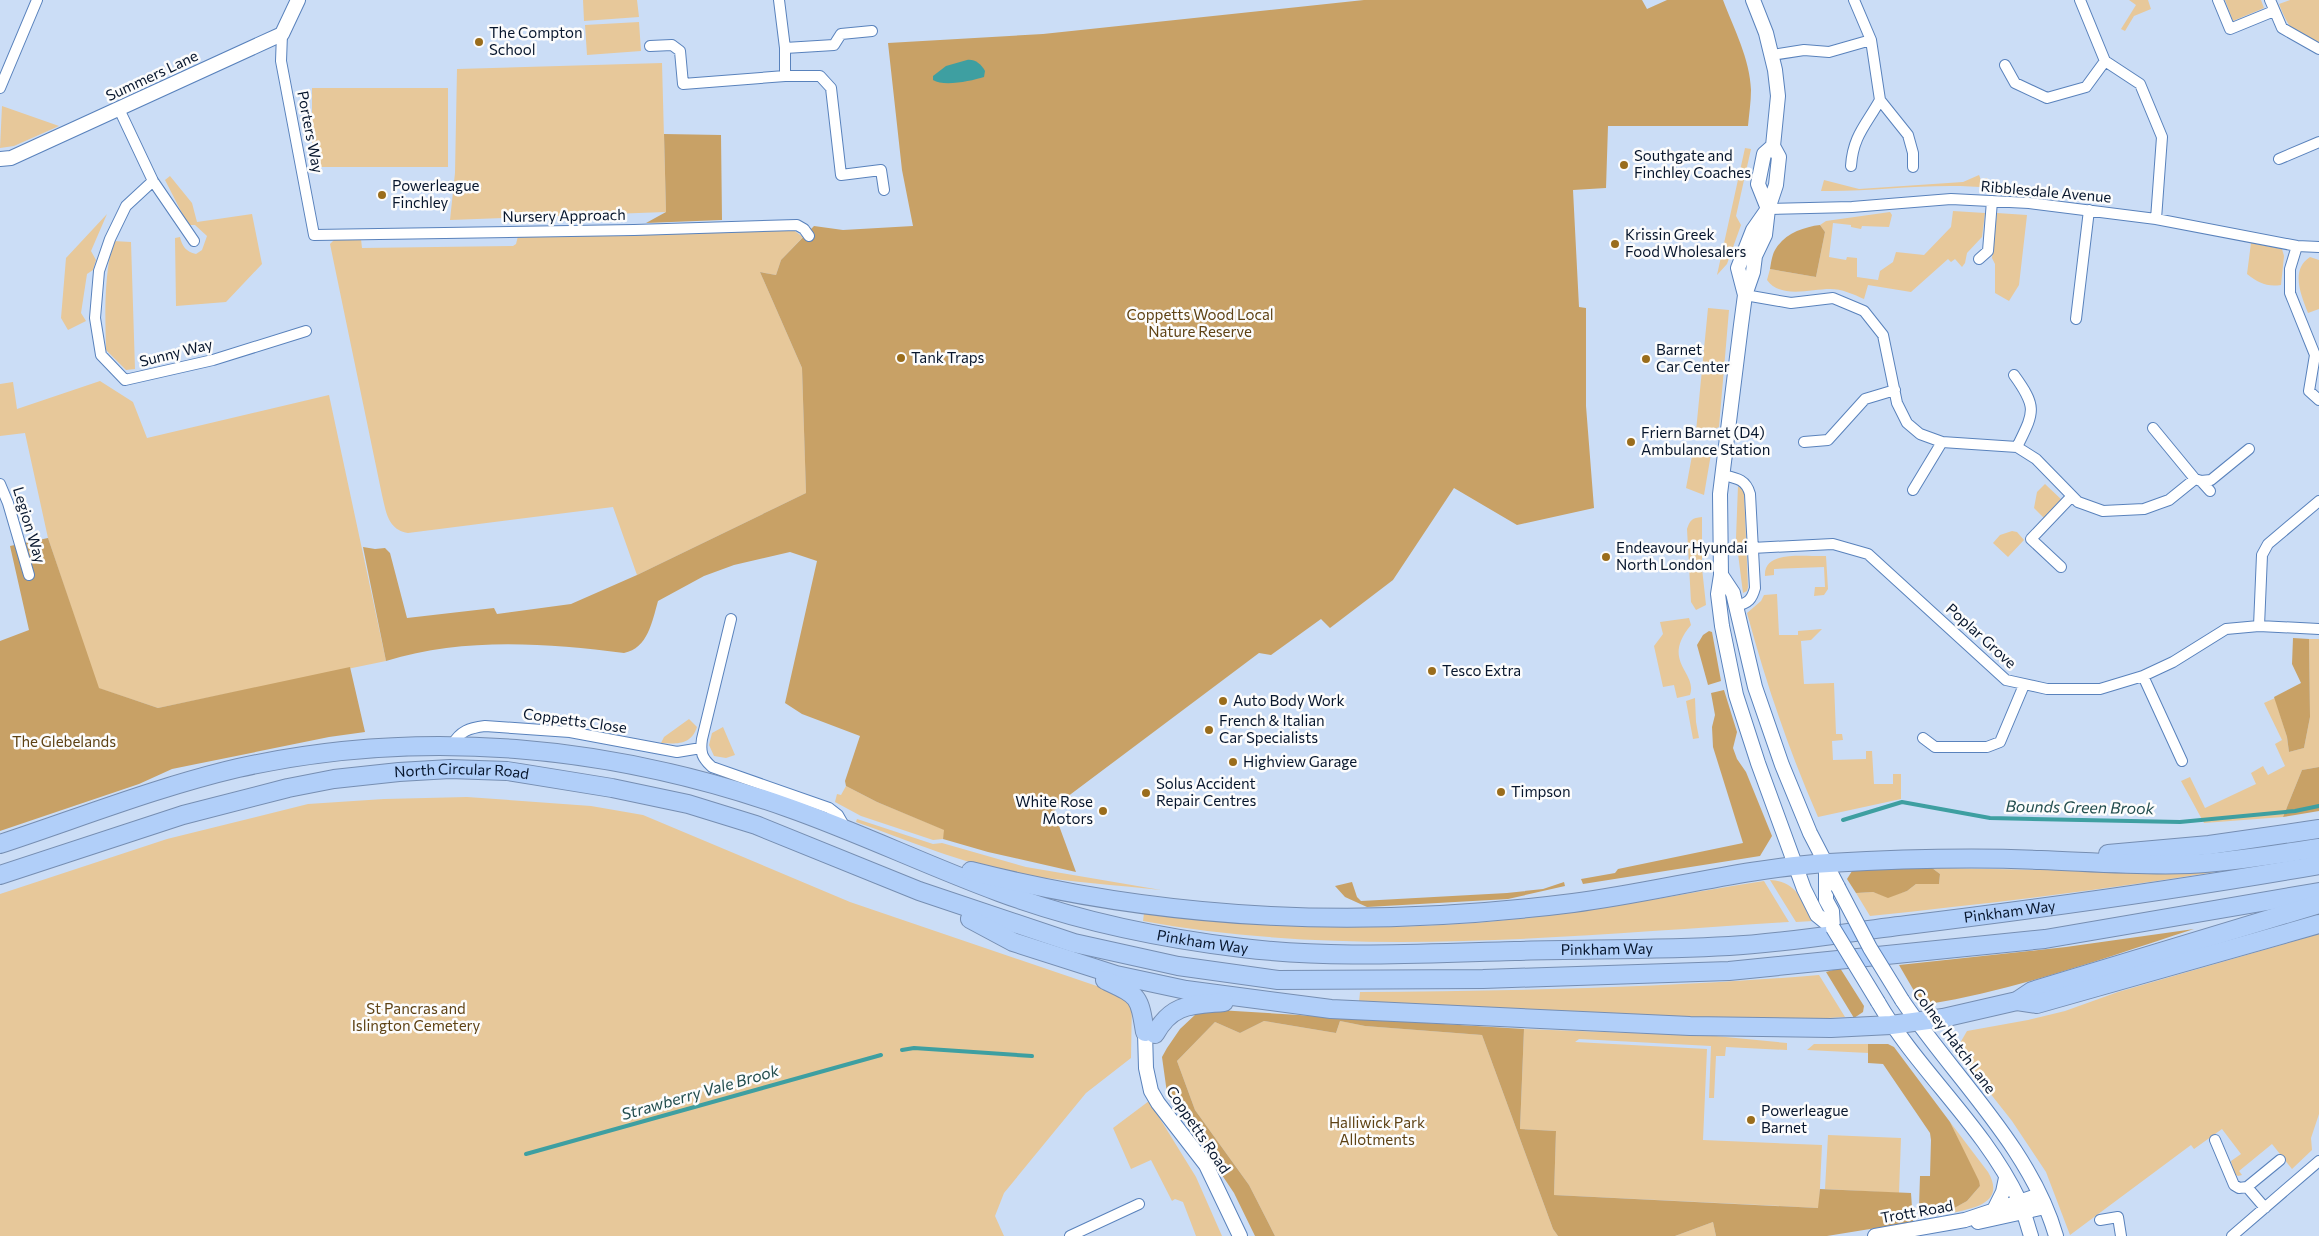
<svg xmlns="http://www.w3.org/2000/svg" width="2319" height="1236" font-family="Commissioner,sans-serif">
	<rect width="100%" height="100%" fill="#cbddf6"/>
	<path fill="#e7c89a" d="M583,0h54l2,17 -55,4z
		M2129,0h19l3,9 -17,7 -9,15 -4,-2 15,-24z
		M2225,0h36l3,8 -31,13z
		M2290,0h29v46c-25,-14 -29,-14 -40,-42z
		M639,22l2,29 -54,4 -2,-30z
		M662,63l4,149 -216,8 5,-47 2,-104z
		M312,88h136v79h-136z
		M2,106l57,20 -45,20 -14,2z
		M1745,148l6,1 -15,67 5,9 -14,39 -10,11z
		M1979,175l2,5 6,-2 3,10c-57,-6 -113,4 -169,3l3,-11 35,9 104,-7z
		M170,176l22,27 5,19 55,-8 10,50 -36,38 -50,4 -1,-68 5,-1c2,9 6,15 16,17l6,-4 5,-14 -12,-11h-7l-23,-45z
		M1953,211l32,2 -3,24 -15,16 -2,10 -3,4 -7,-8 -4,3 -3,-3 -37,33 -43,-7 -4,14c-11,-5 -22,-10 -34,-10 -19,0 -50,10 -63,-9l3,-11 46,8 9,-45 -5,-7 6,-4 64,-9 2,3 -3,12 -27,-1 -1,3 -10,-2v-2l-18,-2 -4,34 17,3 1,-3 10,1v19l21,3 2,-9 13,-9 3,-10 28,3 27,-28z
		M1997,213l30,2 -8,70 -10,16 -14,-8v-29l-3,-6z
		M107,214l-16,37 5,9 -3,10 -6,4 -6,39 5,8 -18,9 -7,-12 5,-60z
		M792,229l11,8 -22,23 -5,15 -16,-3 42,96 4,125 -169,82 -24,-68 -205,26c-20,-3 -22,-21 -26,-38l-52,-251 4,-4 27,-1 1,9 151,-2 3,-2 3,-12z
		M113,241l18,1 4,127 -9,1 -20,-20c-1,-38 -2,-72 7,-109z
		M2251,243l31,6 2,7 -3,29c-15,2 -22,-2 -34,-11z
		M2310,257l9,3v49l-11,4c-7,-18 -18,-43 2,-56z
		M1708,308l21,2 -10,117 -14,6 -9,-2z
		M100,381l33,21 14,36 182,-43 57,266 -228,47 -60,-20 -50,-150 -23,-105 -25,3v-52l13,-2 4,27z
		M1694,445l18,3 -8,47 -18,-7z
		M2045,484l18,17 -18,18 -11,-11 3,-16z
		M1738,486l6,5 4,96 -1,4 -4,2 -7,-55z
		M1702,517v51l4,37 -10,5 -5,-8 -4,-73c3,-9 5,-11 15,-12z
		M2012,531l5,1 7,8 -16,17 -15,-14 7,-8z
		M1826,556l2,33 -4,6 -10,1 1,-9h10l-1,-20 -50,2v6l-9,1c-2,-27 43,-19 61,-20z
		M1777,594l2,41h19v-4l24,-2 -11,11 -10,1 3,43 30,-1 2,51h6l1,6 -11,1 1,19 33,-1v-8h6l2,33h19v-10h8v25l-83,18c-29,-66 -52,-134 -71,-204l14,-12 3,-6z
		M1689,618l2,7c-31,37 7,47 -1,70l-13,3 -3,-13 -11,2 -9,-41 9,-12 -3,-12z
		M2309,639h10v128l-17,3 -19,47 -79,6 -23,-42 9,-4 15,31 51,-24 -5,-11 12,-7 5,9 17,-9 -10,-22 7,-4 -18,-37 11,-5 12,39 2,15 15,-4 6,-31z
		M1695,698l1,24 3,16 -6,1 -7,-38z
		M689,719l8,8c-6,18 -20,17 -36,16l3,-6z
		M723,727l12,28 -9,3 -12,-2 -5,-11 3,-12z
		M846,786l31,16 68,28 -2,9 -10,1 -72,-24 -26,-14 2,-8 4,1z
		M467,797l124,9 52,9 207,87 282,96 -1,60 -45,35 -82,100 -9,23 9,20h-1004v-342l167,-55 141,-35 76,-5z
		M857,819l76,25 9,-1 84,24 135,23c-45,-5 -91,-8 -137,-15 -56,-9 -114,-34 -168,-53z
		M2270,863c-132,23 -266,39 -400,53l-14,-23 17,-1 15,5 19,-6 9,-7h23l1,-10 -8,-6 226,4z
		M1770,880c27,1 31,20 43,41l-17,1z
		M1764,881l25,41c-214,13 -433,38 -646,-1l1,-8c104,11 208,18 313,11 103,-6 205,-27 307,-43z
		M2319,934v180l-8,24 1,12 -20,19 -20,-25 -33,27 3,4 -4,1 -4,-2 -3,-13 10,-7 -19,-25 -28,20 -3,-4 -121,90 -24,-63 -34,-51 -56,-71 11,-19 61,-11 37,-9 53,-19z
		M1819,975l26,42 -35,2 -126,-2 -325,-15 1,-10c153,-1 306,-4 459,-17z
		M1264,1021l72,12 4,-12 25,5 117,9 71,194 5,7h-283l-26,-51 -54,-75 -18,-49 38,-39 25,11z
		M1524,1029l191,7 72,7v7l-61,-3 -1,9h-9l-2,42h-5l2,-52 -132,-7 -4,3 132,7 -4,91 119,5 -3,63 -265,-13 2,-64 -36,-2z
		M1814,1044h54l1,9 -62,-3z
		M1149,1101l47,76 26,59h-26l-13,-34 -8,-3 -3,2 -21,-41 -20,9 -18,-41z
		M1950,1122l38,50c18,31 -14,36 -36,41l-3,-2 18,-10 13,-15z
		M1828,1135l73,3 -2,55 -74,-4z
		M1713,1222l3,14h-41z"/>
	<path fill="#c8a166" d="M1364,0h278l5,9 20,-9h56c11,29 27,59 28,90 0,12 -2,24 -3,36h-140l-2,62 -33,2 6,117 7,1v98l8,102 -77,17 -63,-37 -61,92 -63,48 -9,-9 -50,36 -12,-2 -200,150 -5,9 22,60 -88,-20 -45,-13 1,-9 -67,-28 -31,-16 -1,-5 15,-45 -58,-22 -17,-11 32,-142 -27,-9 -56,13 -30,11 -46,25c-6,21 -10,47 -34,52 -79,-10 -161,-16 -238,8l-23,-114 12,2 10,-1 5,5 17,65 87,-10 3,6 74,-10 66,-29 169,-82 -4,-125 -42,-96 16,3 5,-15 33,-34 29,4 70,-4 -11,-56 -14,-127 155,-9z
		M664,134l57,1 1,85 -76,3 20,-11z
		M1820,225l5,7 -9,45 -46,-8c1,-6 2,-14 5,-19 9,-16 28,-23 45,-25z
		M48,538l51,150 59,20 192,-41 15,65 -36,5 -157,32 -33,15 -139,47v-190l29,-11 -19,-84z
		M1709,631l3,1 9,49 -13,4 -11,-40 6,-10z
		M2293,638l16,1 1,78 -6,31 -15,4 -2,-15 -13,-40 27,-14 -9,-19z
		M1724,690l13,42 -4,16 4,11 9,13 26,64 -12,20 -177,28 -2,-5 34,-6 3,-4 125,-26 -30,-96 -1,-20 3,-12 -4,-22z
		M2319,767v44l-36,6 19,-47z
		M1878,868h54l8,6 -1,10h-23l-9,7 -19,7 -15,-6 -17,1 -9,-14 5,-8z
		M1352,882l5,15 4,4 146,-8 36,-4 21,-7 1,4 -57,13 -141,8 -22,-10 -10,-11z
		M2194,929c-87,28 -174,60 -265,75l-12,-8 -18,-31 167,-18z
		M1840,968l24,38 -1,6 -9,6 -28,-46z
		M1218,1010l306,19 -4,100 36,2 -2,64 264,13 2,-19 91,4 2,29 -86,14h-111l-3,-14 -38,14h-117l-5,-7 -71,-194 -117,-9 -25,-5 -4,12 -72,-12 -24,12 -25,-11 -38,39 18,49 54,75 26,51h-20l-21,-43 -67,-100 -5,-36 5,-9 13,-19 16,-15z
		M1868,1044h20l6,3 56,75 29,59 1,5 -13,15 -18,10 -22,5 -8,-9 1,-31h10l1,-36 -1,-7 -47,-69 -15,-1z"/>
	<path fill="#3e9fa1" d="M967,60c8,-1 14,4 18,11l-1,6c-13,4 -40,10 -51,3v-4l13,-10z"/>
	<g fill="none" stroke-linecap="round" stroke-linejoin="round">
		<path stroke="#3e9fa1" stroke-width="4" d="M1843,820l59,-18 88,16 190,4 115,-11 24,-5
			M902,1050l12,-2 118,8
			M526,1154l355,-99"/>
		<g stroke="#5982bc" stroke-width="12">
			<path id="street" d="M779,0l6,48v28
				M1854,0l17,40 9,60 28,35 5,18v14
				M2080,0l25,61 35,23 22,53 -6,82
				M2218,0l12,29 44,-18
				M2270,0l12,28 37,21
				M282,34l-1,27 33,174 320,-5 163,-5 7,4 5,7
				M650,46l22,-1 8,6 3,33 102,-8h35l11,12 10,87 40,-5 3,20
				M785,48l49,-3 7,-11 31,-3
				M1772,55l32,-5 25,2 42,-12
				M2005,65l10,18 32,15 39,-11 19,-26
				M0,88l37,-88
				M119,109l34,72 41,60
				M2279,159l40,-17
				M1851,166c2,-30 15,-41 29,-66
				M153,181l-27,25 -16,33 -11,32 -4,47 6,37 24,25 88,-20 93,-29
				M1768,209l84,-2 99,-8 78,4 127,16 141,27 22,1
				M2297,246l-7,23v24l25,62 -6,36 10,9
				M1979,259l9,-8 4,-50
				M1745,295l46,8 42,-5 31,13 19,24 14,68 10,20 13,11 22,8 75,5 19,12 42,43 25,9 41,-2 25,-9 26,-21 6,2 9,10
				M2076,319l13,-109
				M2014,375c24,33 20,37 3,72
				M2153,428l42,51
				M1804,442l24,-2 37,-41 30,-9
				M1722,475c14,3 24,4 28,19l5,94c-3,11 -6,15 -19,18
				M2201,481l10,-1 38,-31
				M0,484l8,19 21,72
				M1913,490l29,-48
				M1752,548l81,-4 35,10 138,126 41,9h53l43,-13 30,-14 53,-33 33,-3 60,3
				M2061,567l-30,-28 41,-43
				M731,619l-29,120c-2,14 0,19 10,28l117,41 9,7 8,14
				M2259,626l3,-71 6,-11 51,-43
				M2143,676l39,85
				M1923,738l12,9h52l13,-5 24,-57
				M452,745c8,-14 17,-17 33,-19l85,6 107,20 24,-4
				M2215,1140l19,45 5,3 8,-1 18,21
				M2247,1187l33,-27
				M2100,1220l18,-3 3,19
				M1070,1236l69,-32
				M2232,1236l87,-75"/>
		</g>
		<g stroke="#5982bc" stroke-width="16">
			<path id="secondary" d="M1753,0l13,33 9,37 3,26 -5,50 6,11 -3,28 -8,24 -3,26 -10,21 -2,16 -8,23 -4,30 -21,169 1,81 -3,19 4,32 14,69 22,68 46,126 13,26 16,13
				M0,159l11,-1 271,-124 16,-34
				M1768,209l-10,-25 6,-30 9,-8
				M1745,295l-7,-27 15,-38 14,-20
				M1721,575l12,18 22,94 27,78 28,68 28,54
				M1826,866v34l6,11 1,17
				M1902,1000c50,75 129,148 154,236
				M1878,1002c40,69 106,124 141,198 5,11 8,24 12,36
				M1145,1032l1,36 5,23 7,12 48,62 34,71
				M1994,1210l9,-18 3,-14
				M1978,1222l67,-15
				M1875,1236l90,-16 75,-25"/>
		</g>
		<g stroke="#768eb2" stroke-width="20">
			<g id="highway">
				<path id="s1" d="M0,844c79,-26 157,-57 238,-76 184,-41 373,-23 551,40 71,25 139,58 210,84 78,29 160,46 243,56 90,11 182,5 273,3 71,-2 143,-1 214,-5 59,-3 119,-14 178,-21 138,-17 275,-36 412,-60"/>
				<path d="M2108,854l101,-9 110,-16"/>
				<path d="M971,871c202,51 396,58 602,32 86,-11 170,-35 256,-40 70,-4 141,-6 212,-3 50,2 99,6 149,4 43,-2 87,-10 129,-16"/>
				<path id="s2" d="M0,875l183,-60 105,-27 46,-9 65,-7 51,-3 57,2 105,17 76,16 68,21 163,66 155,52 104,23 100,14 205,-1 246,-8 316,-32 274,-47"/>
				<path d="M970,919l43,23 103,33 70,15 145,19 359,17 141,2 60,-3 52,-7 74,-17 15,-10 287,-87"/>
				<path d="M1105,980c34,16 34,15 40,52"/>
				<path d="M2017,1001l20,3 282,-80"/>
				<path d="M1155,1034c17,-31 37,-29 69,-32"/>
			</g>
		</g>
		<use href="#street" stroke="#fff" stroke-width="10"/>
		<use href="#secondary" stroke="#fff" stroke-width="14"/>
		<use href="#highway" stroke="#b1cff9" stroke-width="18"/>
		<g stroke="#5982bc" stroke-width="16" stroke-linecap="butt">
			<path id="secondary-bridge" d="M1838,887l32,61 32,52
				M1833,928l45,74"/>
		</g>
		<use href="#secondary-bridge" stroke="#fff" stroke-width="14"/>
	</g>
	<g fill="#9a6d1c" stroke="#fcfcfc" stroke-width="2">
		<circle cx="479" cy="42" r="5"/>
		<circle cx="1624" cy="165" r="5"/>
		<circle cx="382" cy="195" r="5"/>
		<circle cx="1615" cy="244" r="5"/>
		<circle cx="901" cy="358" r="5"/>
		<circle cx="1646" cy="359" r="5"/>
		<circle cx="1631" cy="442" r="5"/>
		<circle cx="1606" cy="557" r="5"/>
		<circle cx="1432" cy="671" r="5"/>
		<circle cx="1223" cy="701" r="5"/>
		<circle cx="1209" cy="730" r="5"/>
		<circle cx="1233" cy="762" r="5"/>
		<circle cx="1501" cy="792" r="5"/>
		<circle cx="1146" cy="793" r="5"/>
		<circle cx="1103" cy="811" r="5"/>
		<circle cx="1751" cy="1120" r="5"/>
	</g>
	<g text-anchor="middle" stroke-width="5" stroke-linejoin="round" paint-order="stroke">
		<g font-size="15" fill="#07162d" stroke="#fcfcfc" text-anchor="start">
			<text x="489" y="38">The Compton<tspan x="489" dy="17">School</tspan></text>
			<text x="1634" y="161">Southgate and<tspan x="1634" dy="17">Finchley Coaches</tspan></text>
			<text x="392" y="191">Powerleague<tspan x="392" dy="17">Finchley</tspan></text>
			<text x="1625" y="240">Krissin Greek<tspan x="1625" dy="17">Food Wholesalers</tspan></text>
			<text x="1656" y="355">Barnet<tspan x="1656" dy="17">Car Center</tspan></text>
			<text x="911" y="363">Tank Traps</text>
			<text x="1641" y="438">Friern Barnet (D4)<tspan x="1641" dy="17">Ambulance Station</tspan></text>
			<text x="1616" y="553">Endeavour Hyundai<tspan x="1616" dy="17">North London</tspan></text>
			<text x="1442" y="676">Tesco Extra</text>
			<text x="1233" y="706">Auto Body Work</text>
			<text x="1219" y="726">French &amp; Italian<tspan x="1219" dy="17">Car Specialists</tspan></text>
			<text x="1243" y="767">Highview Garage</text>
			<text x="1156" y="789">Solus Accident<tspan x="1156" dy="17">Repair Centres</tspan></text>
			<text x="1511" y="797">Timpson</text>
			<text x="1093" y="807" text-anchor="end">White Rose<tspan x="1093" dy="17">Motors</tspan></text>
			<text x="1761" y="1116">Powerleague<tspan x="1761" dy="17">Barnet</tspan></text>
		</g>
		<g font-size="15" fill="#07162d" stroke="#fcfcfc">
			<text transform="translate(152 76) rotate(-25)" y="5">Summers Lane</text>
			<text transform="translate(310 132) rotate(79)" y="5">Porters Way</text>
			<text transform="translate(2046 192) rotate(5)" y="5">Ribblesdale Avenue</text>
			<text transform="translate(564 216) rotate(-1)" y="5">Nursery Approach</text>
			<text transform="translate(176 353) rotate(-14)" y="5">Sunny Way</text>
			<text transform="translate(29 525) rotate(73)" y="5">Legion Way</text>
			<text transform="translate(1981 636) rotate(42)" y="5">Poplar Grove</text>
			<text transform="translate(575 721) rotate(8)" y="5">Coppetts Close</text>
			<text dy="5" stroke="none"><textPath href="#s2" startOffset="476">North Circular Road</textPath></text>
			<text dy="5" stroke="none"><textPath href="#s1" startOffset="2056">Pinkham Way</textPath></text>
			<text dy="5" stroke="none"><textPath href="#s1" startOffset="1246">Pinkham Way</textPath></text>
			<text dy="5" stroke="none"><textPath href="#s1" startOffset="1651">Pinkham Way</textPath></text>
			<text transform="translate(1954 1041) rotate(53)" y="5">Colney Hatch Lane</text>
			<text transform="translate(1198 1130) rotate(56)" y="5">Coppetts Road</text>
			<text transform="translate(1917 1212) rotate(-10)" y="5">Trott Road</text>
		</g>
		<g font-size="15" fill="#5e4214" stroke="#fcfcfc">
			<text x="1200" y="320">Coppetts Wood Local<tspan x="1200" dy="17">Nature Reserve</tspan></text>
			<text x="64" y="747">The Glebelands</text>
			<text x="416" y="1014">St Pancras and<tspan x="416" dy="17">Islington Cemetery</tspan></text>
			<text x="1377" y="1128">Halliwick Park<tspan x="1377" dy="17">Allotments</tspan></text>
		</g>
		<g font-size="16" font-style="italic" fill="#224d4e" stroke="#fcfcfc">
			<text transform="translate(2080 807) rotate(1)" y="6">Bounds Green Brook</text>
			<text transform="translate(700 1092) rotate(-16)" y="6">Strawberry Vale Brook</text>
		</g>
	</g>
</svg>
